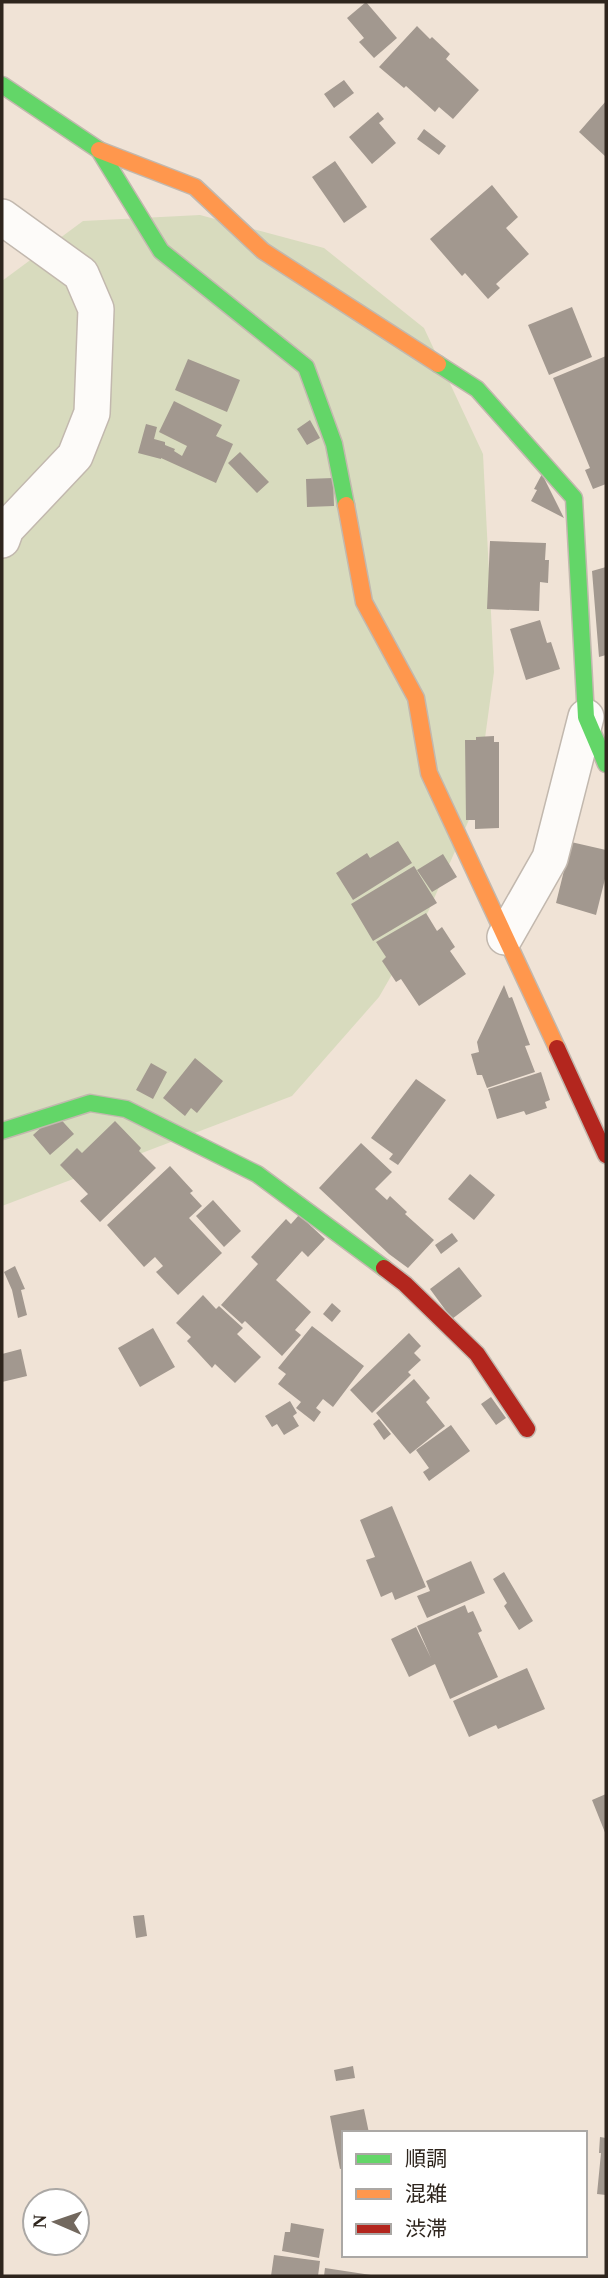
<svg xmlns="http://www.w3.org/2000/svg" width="608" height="2278" font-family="'Times New Roman','Noto Sans JP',serif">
	<rect width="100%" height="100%" fill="#f0e3d6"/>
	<path fill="#d8dbbe" d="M200,215l124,33 100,80 59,126 11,218 -18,132 -48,108 -49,85 -87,99 -290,110v-925l81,-60z"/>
	<path fill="#a2988f" d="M366,2l31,36 -23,20 -15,-16 5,-4 -17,-20z
		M417,26l13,13 2,-2 18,17 -4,5 33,31 -26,29 -14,-12 -4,5 -29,-26 -2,2 -25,-21z
		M344,80l10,13 -20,15 -10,-14z
		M606,101v56l-27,-25z
		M378,112l6,7 -5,4 17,20 -24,21 -23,-27z
		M424,129l22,17 -7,9 -22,-16z
		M335,161l32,46 -23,16 -32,-46z
		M492,185l26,32 -12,11 23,26 -33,30 4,4 -12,11 -23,-26 -3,3 -32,-37z
		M572,307l20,50 -43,18 -21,-50z
		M606,356v128l-13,5 -8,-19 5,-2 -37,-90z
		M188,359l52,21 -13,32 -52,-22z
		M174,401l48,24 -6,11 17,8 -17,39 -55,-25v1l-23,-6 8,-29 11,3 -3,12 11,3v3l10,4 -1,2 8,5 5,-10 -28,-14z
		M310,420l10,18 -13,7 -10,-16z
		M240,452l29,30 -12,11 -29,-30z
		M542,474l22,44 -33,-17 6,-11 -3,-1z
		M333,478l1,28 -27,1 -1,-28z
		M490,541l56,2 -1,17h4l-1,23 -8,-1 -1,29 -52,-2z
		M606,567v88l-7,2 -7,-86z
		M540,620l7,23 4,-1 9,27 -34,11 -16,-51z
		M494,736v6h5v86l-24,1v-9h-9l-1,-80h11v-3z
		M398,841l14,22 -59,37 -17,-27 31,-20 3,5z
		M571,842l35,8v25l-10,40 -40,-12z
		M443,854l14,23 -25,15 -15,-22z
		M414,866l23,37 -64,38 -22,-37z
		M426,913l11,18 5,-4 13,20 -5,4 16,23 -47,32 -18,-27 -5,3 -14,-21 4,-4 -10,-15z
		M504,985l5,13 3,-1 18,48 -5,1 10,26 -48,16 -5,-13h-5l-6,-21 8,-2 -2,-10z
		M195,1058l28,23 -26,32 -6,-5 -6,8 -22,-18z
		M151,1063l16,9 -14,27 -17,-9z
		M541,1072l9,28 -5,2 2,6 -21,7 -2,-4 -27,8 -9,-30z
		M416,1079l30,21 -48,65 -9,-6 4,-5 -22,-16z
		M56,1114l18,20 -24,21 -17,-20z
		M115,1121l26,27 -2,3 17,17 -56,54 -20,-21 8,-7 -28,-29 17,-17 5,5z
		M361,1143l31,29 -17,17 12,11 3,-4 17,16 -2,2 29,26 -26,28 -19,-14 -70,-66z
		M170,1166l23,25 -3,2 12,13 -13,12 33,35 -44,42 -22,-23 7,-6 -8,-9 -11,10 -37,-42z
		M470,1174l25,21 -21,25 -26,-21z
		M213,1200l28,31 -17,16 -28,-31z
		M299,1215l26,24 -17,18 -6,-6 -26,29 35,32 -16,18 6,5 -19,21 -37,-35 -3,3 -21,-19 37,-41 -7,-7 35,-38 5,5z
		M452,1233l6,8 -17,13 -6,-9z
		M15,1266l10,23 -4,1 6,25 -9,3 -6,-28 -8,-18z
		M459,1267l23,29 -30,23 -22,-30z
		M203,1295l13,14 3,-3 24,22 -6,6 24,23 -26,26 -20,-19 -3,4 -25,-27 4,-4 -15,-14z
		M332,1303l9,8 -9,11 -9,-8z
		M312,1326l52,40 -31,41 -10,-8 -7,9 5,4 -7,10 -18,-14 5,-6 -23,-18 8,-10 -8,-6z
		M153,1328l22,39 -35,20 -22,-39z
		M409,1333l12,13 -7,7 7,7 -13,12 3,3 -39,38 -22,-23z
		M21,1349l6,27 -25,6v-28z
		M414,1379l16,19 -4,4 19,24 -35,28 -34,-41z
		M491,1397l15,21 -10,7 -15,-21z
		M290,1401l7,12 -4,3 6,10 -15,9 -7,-11 -5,3 -7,-11z
		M379,1419l12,15 -7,6 -11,-16z
		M451,1425l19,26 -41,30 -6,-9 6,-4 -13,-18z
		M392,1506l34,81 -31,13 -3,-8 -11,5 -15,-37 9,-3 -15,-37z
		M471,1561l14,32 -58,25 -10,-22 13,-5 -4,-10z
		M504,1572l29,49 -14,9 -15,-24 3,-3 -14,-24z
		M465,1605l3,8 5,-2 9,20 -4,2 20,44 -48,22 -15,-35 -26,13 -18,-38 25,-12 15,31 -14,-32z
		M527,1668l18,41 -47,20 -2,-4 -27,12 -16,-36z
		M606,1794v41l-14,-35z
		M144,1915l3,21 -11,2 -3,-22z
		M353,2066l2,12 -19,3 -2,-11z
		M364,2109l5,24h-25v35l-4,1 -10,-53z
		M600,2137l6,1v57l-9,-1 4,-41h-2z
		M291,2223l33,6 -5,29 -37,-7 3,-19h5z
		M274,2255l46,6 -2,15h-47z
		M325,2268l46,7v1h-47z"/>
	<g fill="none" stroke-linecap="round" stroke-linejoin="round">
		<g stroke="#c2b8ae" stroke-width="38">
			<path id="street" d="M2,217l79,57 15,35 -4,104 -17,43 -69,73 -4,11
				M505,937l45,-79 36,-141"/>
		</g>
		<g stroke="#c2b8ae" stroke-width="19">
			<path id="fast" d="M2,85l97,65 62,101 145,116 28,77 12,61
				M438,364l39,25 97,109 12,219 20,47
				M2,1131l88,-28 36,6 131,65 127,94"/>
		</g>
		<g stroke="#c2b8ae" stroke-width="19">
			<path id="slow" d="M99,150l96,37 68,64 175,113
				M346,505l18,97 52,96 13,75 128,275"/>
		</g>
		<g stroke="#c2b8ae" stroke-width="19">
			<path id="jam" d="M557,1048l49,107
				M384,1268l21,16 72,70 50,75"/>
		</g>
		<use href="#street" stroke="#fdfbf9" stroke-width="35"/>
		<use href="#fast" stroke="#63d668" stroke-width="16"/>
		<use href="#slow" stroke="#ff974d" stroke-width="16"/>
		<use href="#jam" stroke="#b3261e" stroke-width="16"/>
	</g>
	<rect width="608" height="2278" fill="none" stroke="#2e251d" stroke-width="7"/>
	<rect x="342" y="2131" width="245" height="126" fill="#ffffff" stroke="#aba8a5" stroke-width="2"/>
	<rect x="356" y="2154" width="35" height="10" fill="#63d668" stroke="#aba8a5" stroke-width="2"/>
	<text x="405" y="2166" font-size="21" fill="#2e251d">順調</text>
	<rect x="356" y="2189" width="35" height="10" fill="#ff974d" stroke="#aba8a5" stroke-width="2"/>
	<text x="405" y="2201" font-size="21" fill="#2e251d">混雑</text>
	<rect x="356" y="2224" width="35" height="10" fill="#b3261e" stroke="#aba8a5" stroke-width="2"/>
	<text x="405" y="2236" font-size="21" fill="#2e251d">渋滞</text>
	<g transform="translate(56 2222) rotate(272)"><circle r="33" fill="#ffffff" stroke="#aba8a5" stroke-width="2"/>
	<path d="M0-5L12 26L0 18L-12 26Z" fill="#72685e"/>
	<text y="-10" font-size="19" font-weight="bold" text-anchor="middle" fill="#2e251d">N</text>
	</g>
</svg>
